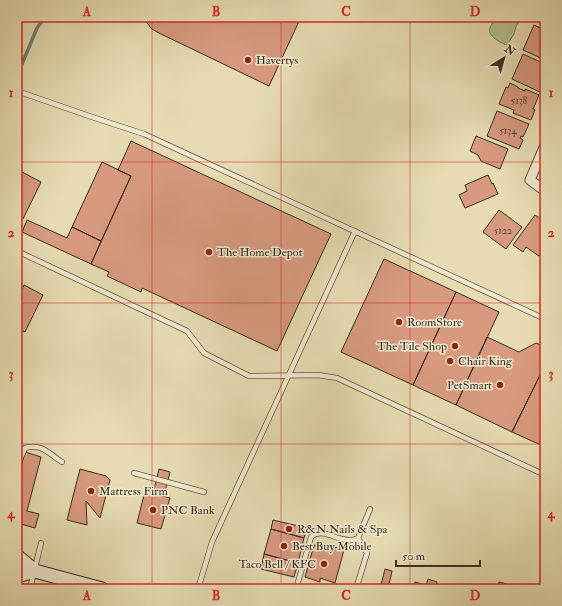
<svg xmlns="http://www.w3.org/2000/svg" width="562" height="606" font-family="'IM FELL Double Pica',serif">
	<rect width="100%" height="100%" fill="#e6dbb2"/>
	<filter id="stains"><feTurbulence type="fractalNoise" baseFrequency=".005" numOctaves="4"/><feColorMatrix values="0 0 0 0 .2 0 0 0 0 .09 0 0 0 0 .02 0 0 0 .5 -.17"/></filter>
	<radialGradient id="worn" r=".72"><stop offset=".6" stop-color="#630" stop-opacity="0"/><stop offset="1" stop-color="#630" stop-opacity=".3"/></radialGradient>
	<path fill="#b0c190" stroke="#74765a" d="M497,17h26l-7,9 -2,8 -7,11c-6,-2 -20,-9 -17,-17 1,-4 5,-8 7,-11z"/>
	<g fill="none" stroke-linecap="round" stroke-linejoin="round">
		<path stroke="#718274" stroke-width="3.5" d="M17,76l20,-48 8,-11"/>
	</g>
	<path fill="#d79a7f" stroke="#392c24" d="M145,17h156l-32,69 -110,-53 -7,-4 -5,-6z
		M534,25l11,5v30l-22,-10z
		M523,54l22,10v23l-3,6 -30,-14z
		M510,83l8,4v1l7,3v-2l14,6 -6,14 2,1 -4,10 -18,-7 1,-3 -15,-6 7,-17 2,1z
		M497,111l32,13 -6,13 -2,-1 -1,2 3,2 -4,9 -32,-13z
		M476,136l32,13 -8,20 -19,-8 -3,-6 -8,-4z
		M131,141l200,93 -54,117 -135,-63 -1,4 -34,-16 2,-4 -18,-8 40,-88 -13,-6z
		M102,162l29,14 -30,65 -29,-14z
		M22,172l19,10 -18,37 -6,-3v-33z
		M488,175l4,9 1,-1 5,11 -33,14 -6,-13 8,-4 -2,-6z
		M499,210l23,17 -16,22 -23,-17z
		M535,215l10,7 -4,5 1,1 3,-2v22l-6,8 -13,-9 -3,5 -10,-7z
		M27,220l40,18 5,-11 29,14 -10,23 -69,-32z
		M545,254v11l-5,-4z
		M384,259l72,33 -43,93 -72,-33z
		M24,285l19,10 -18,37 -8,-4v-28z
		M456,292l43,20 -43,93 -43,-20z
		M487,337l32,15 17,-9 9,4v18l-33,67 -56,-27z
		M545,365v89l-1,1 -3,-10 -29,-13z
		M25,452l16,5 -14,54 12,3 -4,14 -18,-5v-54l3,1z
		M80,469l26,7 4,4 -10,38 -14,-17 1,24 -20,-5z
		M159,469l11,3 -6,24 -11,-3z
		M145,491l25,7 -9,31 -24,-6z
		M273,520l34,8 -3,10 -33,-9z
		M271,529l33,9 -6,25 -34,-9z
		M321,543l23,7 -9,33 -15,-5v4l-15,-5 9,-32 6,1z
		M264,554l34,9 -4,14 -33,-8z
		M385,569l7,2 -4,18h-8z
		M428,579l9,3 -2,7h-10z
		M415,582l11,3 -1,4h-11z
		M499,582l26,7h-28z"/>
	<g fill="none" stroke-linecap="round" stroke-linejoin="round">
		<g stroke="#645848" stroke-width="6">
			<path id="lane" d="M17,91l75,26 52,17 401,185
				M17,251l170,80 17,22 45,23 69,-1 19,3 208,97
				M17,466l8,-18c17,-5 24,6 37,14
				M134,473l70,19
				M30,589l11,-46
				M198,589l14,-47 143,-311
				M296,589l15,-52c10,-10 25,3 38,3 3,1 7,-1 9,-2
				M356,589l11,-36 -9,-15 12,-29"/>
		</g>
		<g stroke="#645848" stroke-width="11">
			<path id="street" d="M545,145l-15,35 15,11"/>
		</g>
		<g stroke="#392c24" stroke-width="15">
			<path id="secondary" d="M17,556l18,15 67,18
				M17,576l18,-5"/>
		</g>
		<use href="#lane" stroke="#efe8cd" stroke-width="4.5"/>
		<use href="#street" stroke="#efe8cd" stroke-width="9"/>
		<use href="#secondary" stroke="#efe8cd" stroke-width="13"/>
	</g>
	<path fill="none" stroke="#d62828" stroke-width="1" stroke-opacity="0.55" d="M152,17v572M281,17v572M410,17v572M17,162h528M17,303h528M17,444h528"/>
	<g fill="#8f2418" stroke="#efe8cd" stroke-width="1.5">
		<circle cx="248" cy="60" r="4"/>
		<circle cx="209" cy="252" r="4"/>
		<circle cx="399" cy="322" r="4"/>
		<circle cx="455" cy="346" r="4"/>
		<circle cx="450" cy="361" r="4"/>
		<circle cx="500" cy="385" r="4"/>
		<circle cx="91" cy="491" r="4"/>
		<circle cx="153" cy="510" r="4"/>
		<circle cx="289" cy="529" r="4"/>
		<circle cx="284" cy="546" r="4"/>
		<circle cx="324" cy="564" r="4"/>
	</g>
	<g text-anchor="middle" stroke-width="3" stroke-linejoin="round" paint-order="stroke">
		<g font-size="10" fill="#60483b">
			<text x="519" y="104">5138</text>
			<text x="508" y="134">5134</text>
			<text x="503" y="234">5122</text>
		</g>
		<g font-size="12" fill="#392c24" stroke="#efe8cd" text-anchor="start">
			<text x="256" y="64">Havertys</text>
			<text x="217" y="256">The Home Depot</text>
			<text x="407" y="326">RoomStore</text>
			<text x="447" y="350" text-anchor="end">The Tile Shop</text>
			<text x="458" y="365">Chair King</text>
			<text x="492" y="389" text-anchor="end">PetSmart</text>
			<text x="99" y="495">Mattress Firm</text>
			<text x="161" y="514">PNC Bank</text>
			<text x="297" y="533">R&amp;N Nails &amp; Spa</text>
			<text x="292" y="550">Best Buy Mobile</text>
			<text x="316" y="568" text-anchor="end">Taco Bell / KFC</text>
		</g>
	</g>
	<rect width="562" height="606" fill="none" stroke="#e6dbb2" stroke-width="44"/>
	<g transform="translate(504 58) rotate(37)" stroke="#efe8cd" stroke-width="3" paint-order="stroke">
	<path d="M0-3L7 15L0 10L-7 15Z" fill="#392c24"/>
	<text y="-6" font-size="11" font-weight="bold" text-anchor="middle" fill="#392c24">N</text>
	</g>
	<path d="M396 560v6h84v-6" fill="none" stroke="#392c24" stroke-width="2"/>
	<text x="402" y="560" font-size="12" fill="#392c24" stroke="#efe8cd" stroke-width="3" paint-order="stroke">50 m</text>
	<rect x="22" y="22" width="518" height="562" fill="none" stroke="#d62828" stroke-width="1.5"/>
	<g font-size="13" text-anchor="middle" font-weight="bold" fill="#d62828">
		<text x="87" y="16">A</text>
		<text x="216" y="16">B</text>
		<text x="346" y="16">C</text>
		<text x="475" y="16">D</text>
		<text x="11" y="97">1</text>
		<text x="551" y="97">1</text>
		<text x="11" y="237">2</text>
		<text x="551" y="237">2</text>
		<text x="11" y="378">3</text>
		<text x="551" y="378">3</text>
		<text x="11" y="518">4</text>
		<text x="551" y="518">4</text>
		<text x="87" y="600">A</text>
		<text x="216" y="600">B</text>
		<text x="346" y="600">C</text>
		<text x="475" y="600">D</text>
	</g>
	<rect width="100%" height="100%" filter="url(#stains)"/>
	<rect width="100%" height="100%" fill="url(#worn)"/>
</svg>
